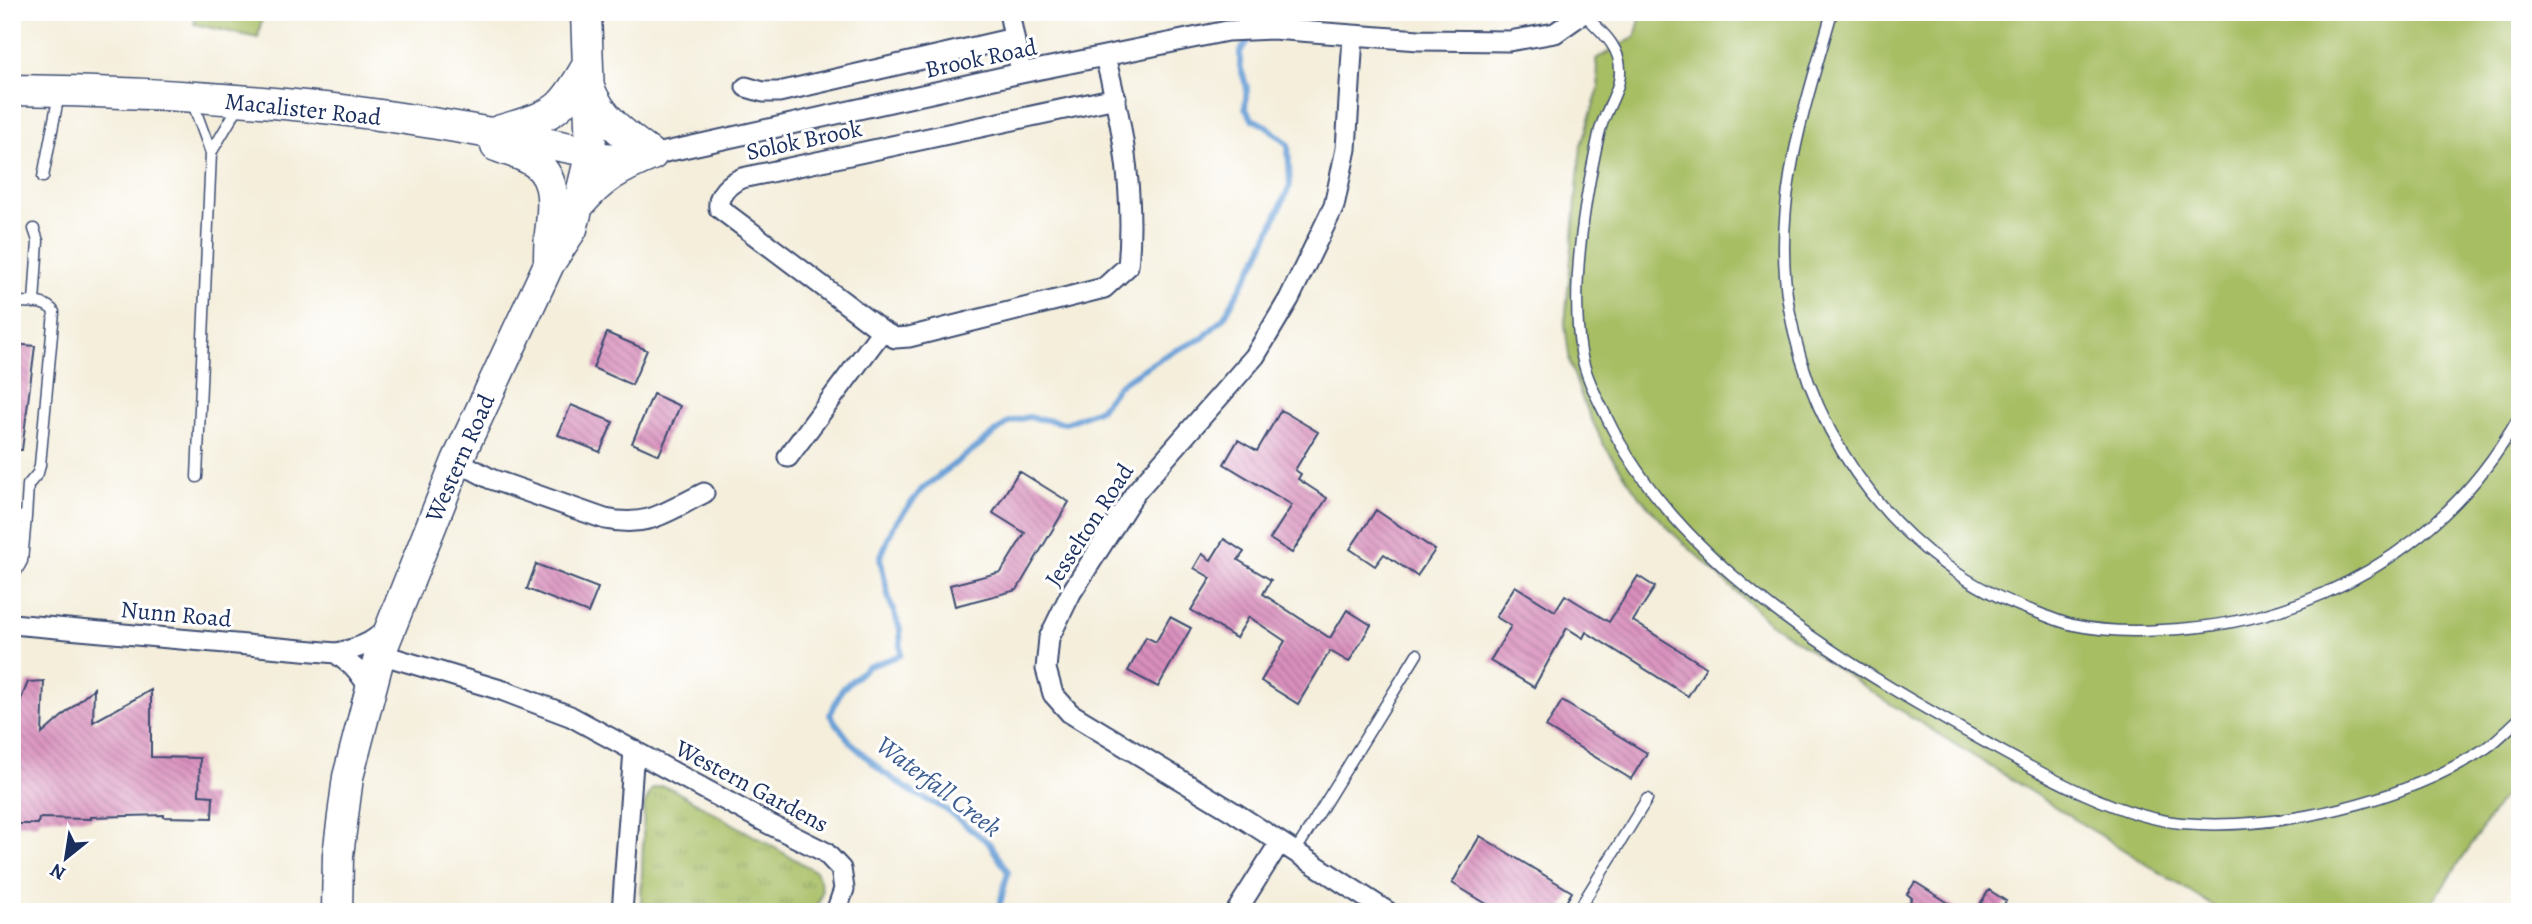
<svg xmlns="http://www.w3.org/2000/svg" width="2532" height="924" font-family="Alegreya,serif">
	<defs>
		<pattern id="grass-tufts" width="24" height="20" patternUnits="userSpaceOnUse" patternTransform="scale(1.75)"><rect width="24" height="20" fill="#a7be63"/><path d="M3 7l-1-3M5 7V3M7 7l1-3M15 17l-1-3M17 17v-4M19 17l1-3" fill="none" stroke="#879b55"/></pattern>
		<pattern id="building-back-hatch" width="6" height="6" patternUnits="userSpaceOnUse" patternTransform="scale(1.75)"><rect width="6" height="6" fill="#d98fbc"/><path d="M-1 5l2 2M0 0l6 6M5-1l2 2" fill="none" stroke="#af759c"/></pattern>
	</defs>
	<rect width="100%" height="100%" fill="#fff"/>
	<filter id="ink" filterUnits="userSpaceOnUse"><feTurbulence type="fractalNoise" baseFrequency=".0143" numOctaves="2"/><feDisplacementMap in="SourceGraphic" scale="14" xChannelSelector="R" yChannelSelector="G"/><feConvolveMatrix kernelMatrix="1 2 1 2 8 2 1 2 1" color-interpolation-filters="sRGB"/></filter>
	<filter id="wash" filterUnits="userSpaceOnUse"><feTurbulence type="fractalNoise" baseFrequency=".00686" numOctaves="4" result="noise"/><feDisplacementMap in="SourceGraphic" scale="28" xChannelSelector="R" yChannelSelector="G"/><feGaussianBlur stdDeviation="1.57" result="paint"/><feColorMatrix in="noise" values="0 0 0 0 0 0 0 0 0 0 0 0 0 0 0 0 0 1.4 0 .05"/><feComposite in="paint" operator="in"/></filter>
	<g filter="url(#wash)">
		<rect width="100%" height="100%" fill="#f4eedb"/>
		<path fill="url(#grass-tufts)" stroke="#617660" stroke-width="2" d="M661,786l11,3 143,82c10,15 8,25 -1,41h-168l-5,-7 3,-99 8,-17z"/>
		<path fill="#a7be63" stroke="#617660" stroke-width="2" d="M197,12h66l-5,26 -64,-14z
			M1642,12h878v760l-94,140h-203l-342,-214 -111,-75 -95,-88 -36,-39 -35,-51 -21,-44 -13,-38 -5,-39 16,-179 18,-57 -3,-29 39,-22z"/>
		<g fill="none" stroke-linecap="round" stroke-linejoin="round">
			<path stroke="#689fd6" stroke-width="6" d="M998,912l10,-40 -19,-29 -44,-34 -33,-17 -29,-20 -31,-28 -22,-29 12,-26 25,-22 34,-12 -1,-26 -11,-30 -9,-41 14,-33 28,-36 87,-67 19,-5 38,6 34,-14 18,-23 22,-15 28,-17 35,-16 21,-21 35,-62 31,-70 -2,-40 -20,-18 -16,-8 -7,-11 2,-20 -7,-22v-14l9,-13 1,-27"/>
		</g>
		<g id="blocks">
			<path fill="url(#building-back-hatch)" d="M607,333l40,17 -15,35 -39,-17z
				M12,344l23,2 -13,104h-10z
				M653,394l27,12 -21,49 -27,-12z
				M571,405l42,17 -13,30 -42,-17z
				M1281,410l37,22 -23,38 6,4 -3,5 29,19 -35,55 -22,-14 22,-34 -68,-41 14,-24 19,11z
				M1019,471l50,31 -52,88 -62,16 -5,-21 51,-13 24,-39 -32,-20z
				M1376,510l59,40 -18,26 -33,-22 -9,12 -25,-17z
				M1224,539l20,13 -6,8 33,20 -8,14 67,44 17,-28 24,15 -22,37 -19,-11 -32,53 -37,-23 24,-40 -36,-24 -13,21 -45,-28 20,-32 -17,-10 8,-14 9,6z
				M536,564l62,24 -10,25 -61,-24z
				M1638,576l17,11 -22,34 73,46 -18,29 -102,-64 -3,6 -16,-10 -33,59 -44,-26 21,-35 -15,-9 19,-31 40,25 10,-16 44,27z
				M1170,617l21,11 -33,59 -30,-16 18,-34 10,5z
				M44,681l-2,53 52,-46 -1,34 58,-32v67l49,1 -1,37 14,1 -1,22 -48,-1v-2l-73,2v2l-52,-1 -1,6h-26v-81l3,-29 13,-32z
				M1562,701l85,52 -16,26 -85,-52z
				M1480,836l92,56 -12,20h-60l-48,-29z
				M1915,882l48,30h-60l9,-14 -5,-4z
				M1989,890l17,11 -7,11h-24z"/>
		</g>
	</g>
	<g filter="url(#ink)">
		<use href="#blocks" fill-opacity="0" stroke="#3c4c71" stroke-width="2"/>
		<g fill="none" stroke-linecap="round" stroke-linejoin="round">
			<g stroke="#3c4c71" stroke-width="13">
				<path id="service" d="M1832,12c-28,99 -61,192 -43,296 23,136 115,259 247,304 12,5 24,10 37,13 28,6 60,7 89,5 149,-6 285,-82 358,-215
					M1584,14c16,17 36,31 36,56 1,21 -17,43 -21,64 -14,64 -29,154 -18,218 4,23 15,44 25,64 71,151 246,252 386,330 54,30 127,71 189,77 97,8 223,-21 305,-75 12,-8 23,-20 34,-30
					M192,101l19,52
					M43,177l16,-83
					M34,229l4,12 -4,62
					M12,302c14,1 34,-3 42,10l-14,153 -2,8 -10,12 -2,32
					M197,477l14,-324 29,-49
					M12,516l14,1 -4,44 -5,9 -5,2
					M1295,852l122,-198
					M1577,912l70,-113"/>
			</g>
			<g stroke="#3c4c71" stroke-width="23">
				<path id="minor" d="M1009,12l12,61
					M1353,36l-7,113 -12,57 -45,93 -34,57 -120,137 -64,100 -22,45 -3,31 7,25 17,19 165,100 153,99
					M1105,57c18,67 30,140 23,209l-24,22 -195,49 -14,1 -13,-7 -163,-123c-2,-14 11,-25 23,-30l374,-80
					M746,87l17,5h16l235,-54
					M591,152l61,3 369,-82 206,-42 46,-2 146,11 90,1 46,-8 30,-21
					M788,457l94,-126
					M457,461l34,18 114,40c44,9 60,-7 99,-26
					M12,624l324,29c21,-4 36,-9 51,-25
					M336,653l20,16 14,19
					M380,654l124,37 66,25 197,107 58,29 16,17 3,20 -8,23
					M622,912l12,-162
					M1236,912l44,-70"/>
			</g>
			<g stroke="#3c4c71" stroke-width="33">
				<path id="primary" d="M589,87c11,31 38,50 63,68
					M12,90c104,1 209,7 312,18 90,10 179,27 267,44
					M493,133c21,-8 49,-12 66,-27 12,-11 20,-26 28,-40
					M496,146c10,4 22,7 31,12 28,13 27,41 24,67 -2,13 -2,26 -2,39
					M579,205c23,-27 41,-37 73,-50
					M337,912l1,-57 10,-78 32,-123 77,-193 92,-197 23,-35 6,-23 13,-54 -5,-140"/>
			</g>
			<use href="#service" stroke="#fff" stroke-width="10"/>
			<use href="#minor" stroke="#fff" stroke-width="19"/>
			<use href="#primary" stroke="#fff" stroke-width="30"/>
		</g>
	</g>
	<g text-anchor="middle" stroke-width="6" stroke-linejoin="round" paint-order="stroke">
		<g font-size="24" fill="#1b2f5e" stroke="#fff">
			<text transform="translate(981 58) rotate(-12)" y="8">Brook Road</text>
			<text transform="translate(303 109) rotate(6)" y="8">Macalister Road</text>
			<text transform="translate(804 140) rotate(-12)" y="8">Solok Brook</text>
			<text transform="translate(460 458) rotate(-66)" y="8">Western Road</text>
			<text transform="translate(1089 525) rotate(-57)" y="8">Jesselton Road</text>
			<text transform="translate(176 614) rotate(5)" y="8">Nunn Road</text>
			<text transform="translate(752 786) rotate(28)" y="8">Western Gardens</text>
		</g>
		<g font-size="26" font-style="italic" fill="#3a5c8e" stroke="#fff">
			<text transform="translate(939 786) rotate(37)" y="9">Waterfall Creek</text>
		</g>
	</g>
	<rect width="2532" height="924" fill="none" stroke="#fff" stroke-width="42"/>
	<g transform="translate(66 858) rotate(210)" stroke="#ffffff" stroke-width="5" paint-order="stroke">
	<path d="M0-5L12 26L0 18L-12 26Z" fill="#1b2f5e"/>
	<text y="-10" font-size="19" font-weight="bold" text-anchor="middle" fill="#1b2f5e">N</text>
	</g>
</svg>
